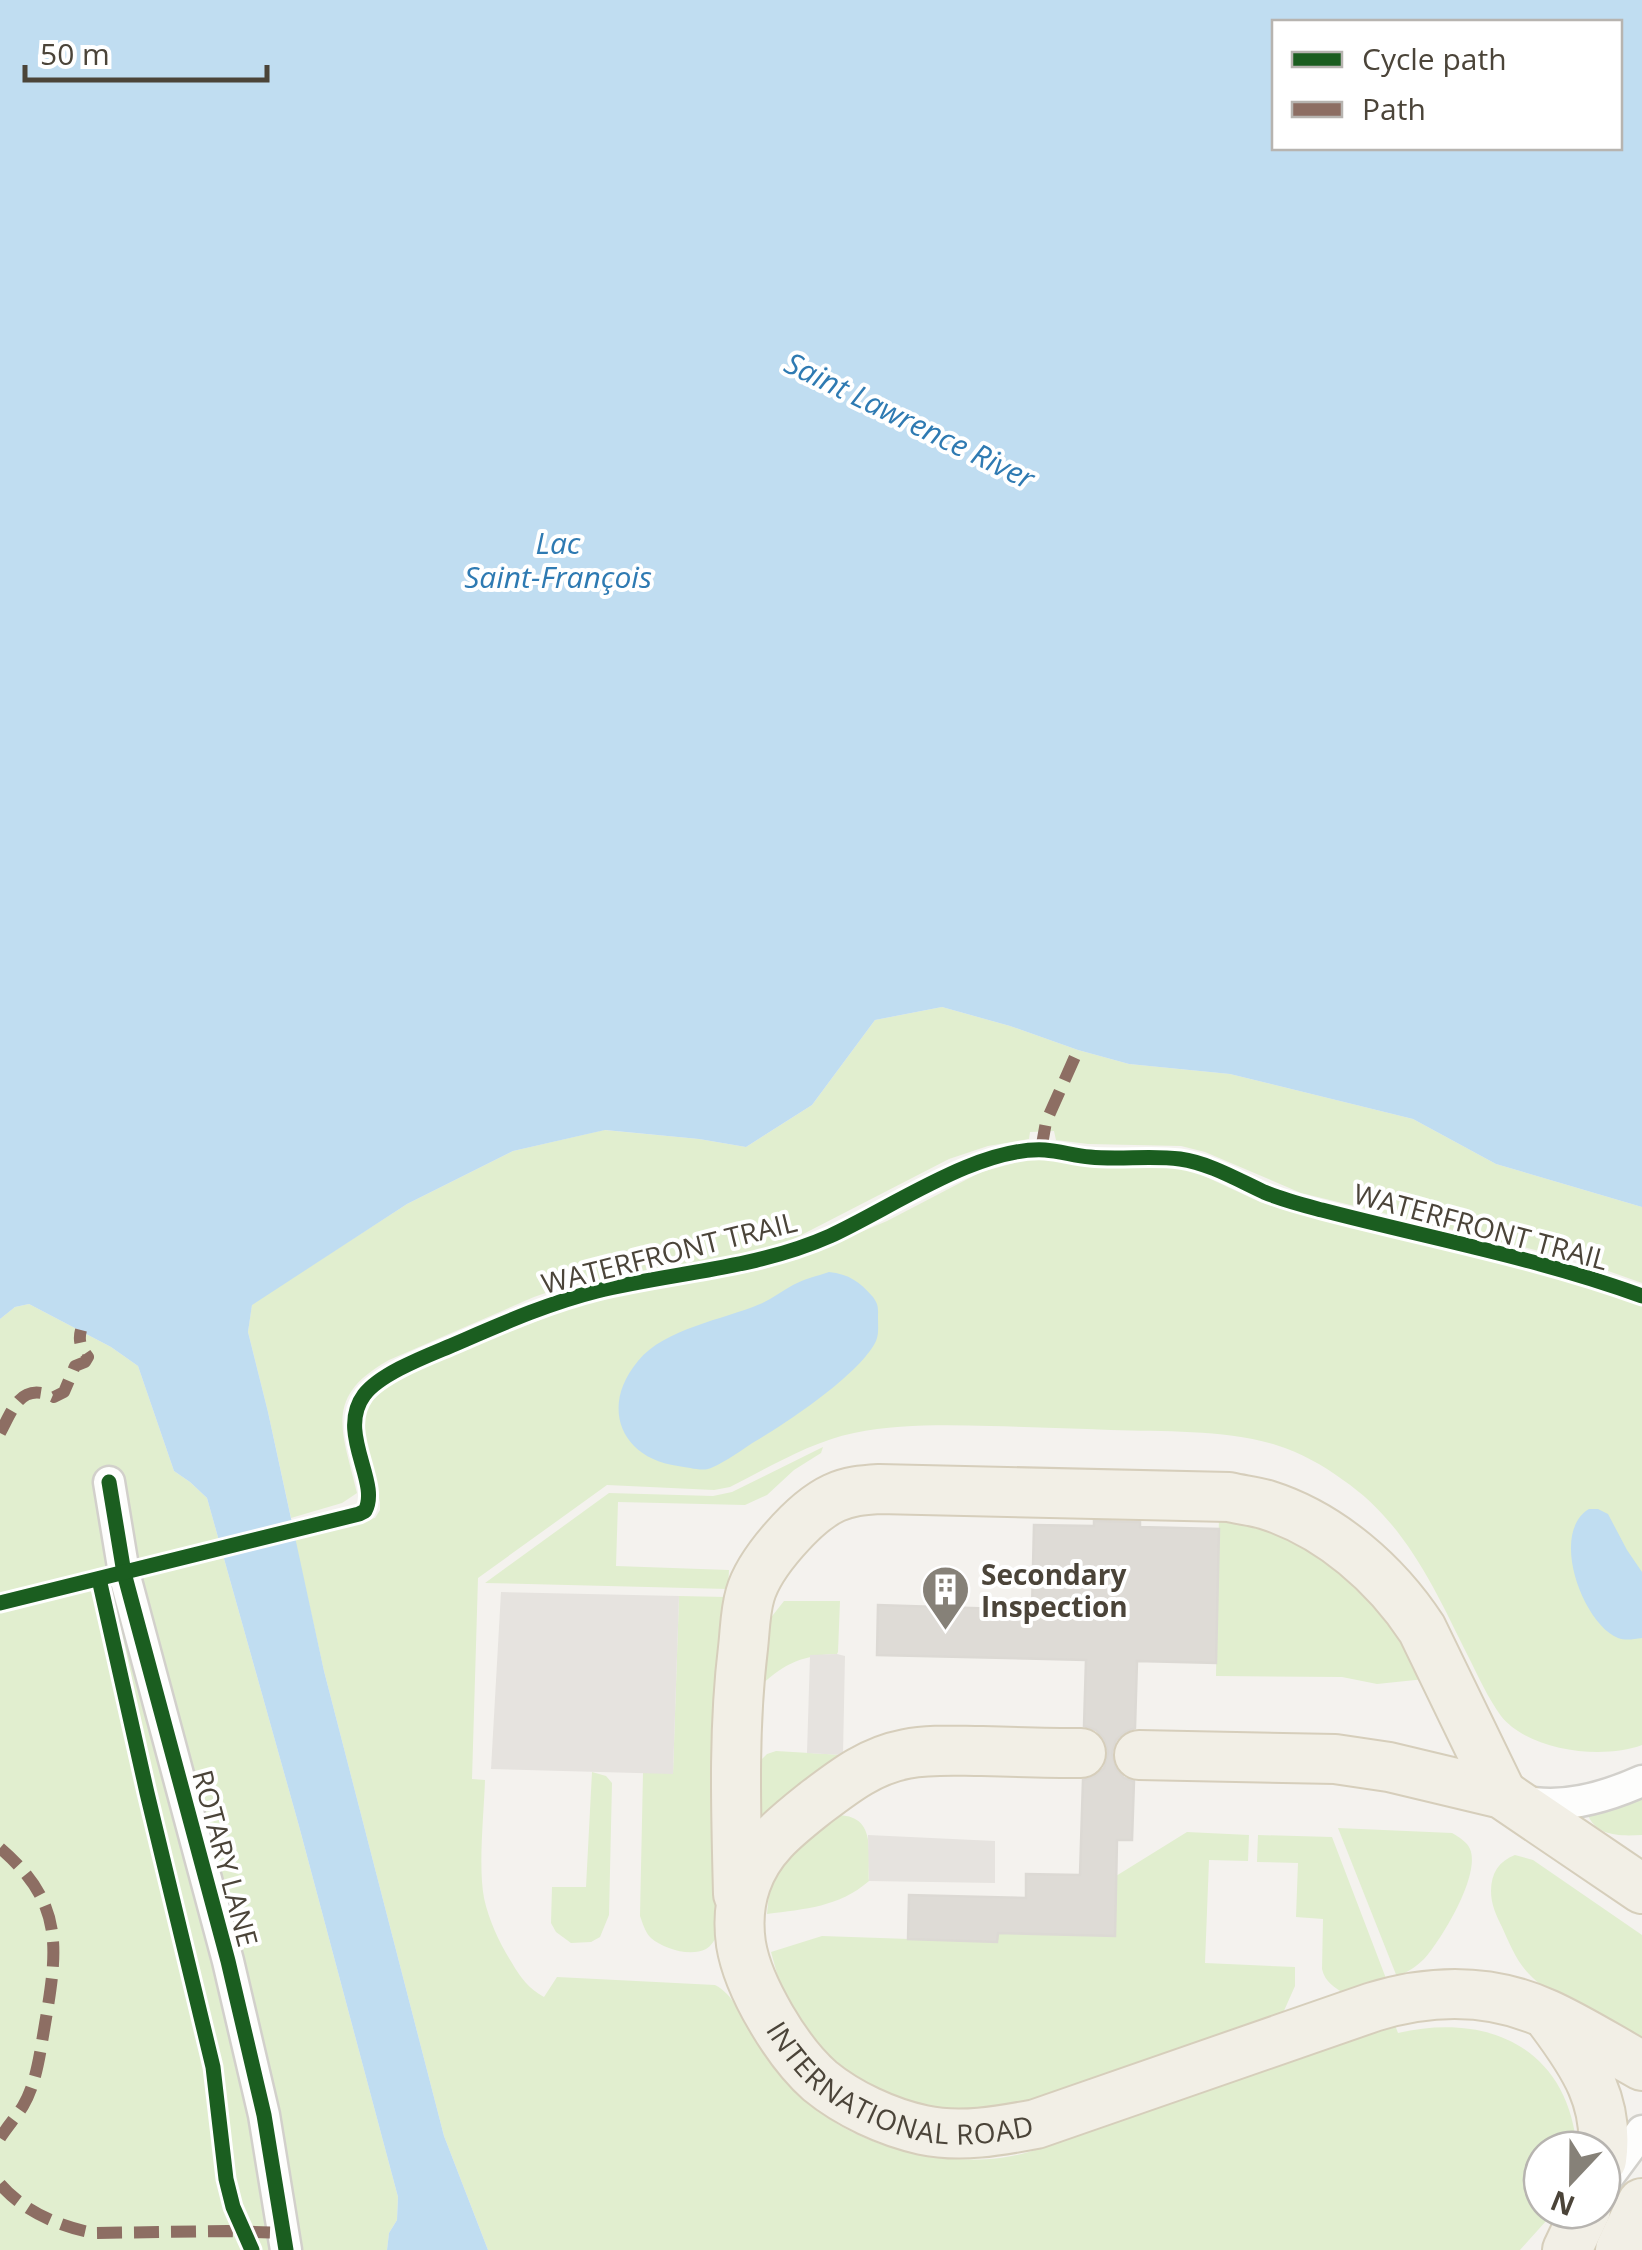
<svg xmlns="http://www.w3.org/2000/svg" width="1642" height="2250" font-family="'Open Sans',sans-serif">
	<rect width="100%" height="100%" fill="#f4f2ee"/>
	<!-- green -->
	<g fill="#e1eecf">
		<path d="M942,1007L1010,1026L1078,1050L1129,1064L1230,1074L1413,1119L1496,1164L1642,1207V1283L1580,1261L1301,1193L1205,1152L1181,1146L1088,1144L1056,1140L1054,1131L1030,1132L1029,1139L988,1146L949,1159L778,1247L563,1287L534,1297L389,1360C323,1397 342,1430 357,1493L342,1503L291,1518L268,1412L248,1332L252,1304L407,1204L513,1151L604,1130L699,1139L746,1147L812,1105L875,1020Z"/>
		<path d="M1036,1157L1089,1164L1187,1168L1260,1202L1355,1227L1537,1269L1610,1291L1642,1304V1745C1602,1760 1529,1751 1501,1716C1488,1698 1478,1676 1468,1656C1435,1590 1406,1523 1343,1480C1324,1466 1300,1452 1276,1445C1224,1429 1165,1432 1111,1430C1071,1428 1030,1427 990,1426C945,1425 899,1424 854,1433C810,1442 770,1467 730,1487L714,1490L607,1485L478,1578L472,1779L485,1780C484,1813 478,1866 484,1898C489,1921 500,1944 512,1963C520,1977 529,1989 544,1997L557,1977L715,1985C735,1995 743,2021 755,2039C777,2072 805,2104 839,2125C885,2152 948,2164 1000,2158C1026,2155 1049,2145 1073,2136C1103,2125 1134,2113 1165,2102C1241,2074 1318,2050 1395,2025L1398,2033C1490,2012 1569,2049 1577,2150H1542V2210H1556L1520,2250H488L444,2136L324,1671L294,1536L375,1518L380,1510V1502L361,1434L360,1416L370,1400L396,1378L463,1349L592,1300L761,1270L804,1256L887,1221L981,1172Z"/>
		<polygon points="29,1304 111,1347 138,1366 174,1471 190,1482 207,1498 299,1826 398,2197 397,2220 389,2233 387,2250 0,2250 0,1319 15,1307"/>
		<polygon points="823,1447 821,1453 794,1470 767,1495 745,1505 618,1502 616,1566 729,1570 728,1589 485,1583 609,1493 713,1496 732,1492"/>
		<polygon points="1219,1515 1267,1523 1369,1586 1425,1679 1377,1684 1342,1677 1216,1676"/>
		<path d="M679,1596L726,1597L717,1936C714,1941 711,1946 706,1949C690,1957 664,1949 651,1938C645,1932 643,1924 640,1916L643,1773H673Z"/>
		<path d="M784,1601H840L838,1652L837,1654C802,1655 783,1664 758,1688L769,1620Z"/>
		<polygon points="776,1751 843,1755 751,1834 755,1766 767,1754"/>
		<polygon points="592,1772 606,1776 612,1783 609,1915 600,1937 591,1942 571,1943 556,1932 551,1923 552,1887 586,1887"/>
		<path d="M1642,1796V1835C1620,1836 1596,1837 1587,1813Z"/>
		<path d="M836,1815C877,1815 868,1851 869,1881C839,1907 805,1909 767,1914L771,1871Z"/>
		<path d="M1338,1828L1452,1833C1459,1837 1467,1842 1470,1849C1481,1875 1441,1940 1424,1959C1416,1967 1407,1972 1397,1977Z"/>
		<polygon points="1187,1832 1249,1835 1248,1861 1209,1860 1205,1963 1295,1967 1295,1986 1283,2013 1034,2101 996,2110 940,2110 914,2105 860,2081 821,2050 791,2007 781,1988 771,1952 822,1936 997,1942 998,1920 1026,1934 1114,1936 1116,1876"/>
		<path d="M1258,1835L1332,1837L1387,1981L1345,1994C1334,1987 1325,1982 1322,1969L1323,1919L1296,1917L1298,1863L1257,1862Z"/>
		<path d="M1515,1855L1533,1860L1642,1935V2043C1611,2025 1552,1999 1529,1974C1517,1962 1509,1943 1502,1927C1496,1915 1491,1904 1491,1891C1491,1873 1499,1861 1515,1855Z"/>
	</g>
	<!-- parking -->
	<g fill="#e6e3df">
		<polygon points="501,1592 679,1596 673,1774 491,1769"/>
		<polygon points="837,1654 845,1656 843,1755 807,1753 810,1655"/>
		<polygon points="868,1835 995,1841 995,1883 869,1881"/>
	</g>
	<!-- water -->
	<g fill="#c0ddf1" fill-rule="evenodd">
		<path d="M0,0H1642V1207L1496,1164L1413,1119L1230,1074L1129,1064L1078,1050L1010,1026L942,1007L875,1020L812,1105L746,1147L699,1139L605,1130L513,1151L407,1204L252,1305L248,1332L268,1412L324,1671L444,2136L488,2250H387L389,2233L397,2220L398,2197L299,1826L207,1498L190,1482L174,1471L138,1366L111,1347L29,1304L15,1307L0,1319ZM1620,22V148H1274V22Z"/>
		<path d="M829,1272C849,1274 860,1282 873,1297C879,1305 878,1309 878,1318C878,1326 879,1334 876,1341C860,1374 787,1423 754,1442C742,1450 721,1465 708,1469C700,1471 687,1467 678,1466C620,1458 600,1406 638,1361C665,1328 723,1320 760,1304C772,1299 782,1291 793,1285C804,1279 817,1276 829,1272Z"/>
		<path d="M1589,1509H1598L1608,1514L1627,1550L1642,1572V1638C1634,1639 1626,1641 1618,1638C1583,1624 1549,1533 1589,1509Z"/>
	</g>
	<!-- building -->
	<polygon fill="#dedbd6" stroke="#dcd9d4" stroke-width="2.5" points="1094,1521 1140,1522 1140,1527 1219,1529 1216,1663 1137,1661 1135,1728 1125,1732 1116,1740 1112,1753 1116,1769 1124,1778 1134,1781 1132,1840 1117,1840 1115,1936 998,1933 997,1942 908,1939 909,1895 1026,1898 1026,1874 1080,1875 1083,1780 1095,1776 1104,1768 1108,1752 1104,1739 1096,1730 1084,1726 1086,1660 877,1655 878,1605 1032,1610 1034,1525 1094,1526"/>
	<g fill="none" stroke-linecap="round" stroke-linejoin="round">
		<defs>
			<g id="street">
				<polyline points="109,1482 124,1573 228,1961 264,2115 286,2250"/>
				<path d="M1519,1800C1560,1811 1604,1798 1642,1781"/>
				<polyline points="1602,2185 1642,2131"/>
			</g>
			<g id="primary">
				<path id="s1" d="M1081,1753C1048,1753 1015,1752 982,1751C957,1751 931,1749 906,1754C869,1761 843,1782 814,1804C785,1827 758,1848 746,1884C739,1904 738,1923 741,1944C748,1987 787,2052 820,2081C848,2104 887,2122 923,2130C960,2138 999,2131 1036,2124L1373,2007C1432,1989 1490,1988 1547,2014C1580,2029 1611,2049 1642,2066"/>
				<polyline points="1139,1755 1335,1759 1389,1767 1502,1794 1642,1889"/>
				<path d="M738,1894C736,1812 733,1730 743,1648C745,1631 745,1612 750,1595C759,1563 804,1512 834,1498C849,1491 863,1490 879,1489L1229,1497C1241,1500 1255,1501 1267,1505C1330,1525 1386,1574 1422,1629L1502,1794"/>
				<path d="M1551,2020C1584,2064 1610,2103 1602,2160"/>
				<polyline points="1567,2250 1586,2210"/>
				<polyline points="1620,2250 1642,2203"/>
			</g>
		</defs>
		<!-- street casing -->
		<use href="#street" stroke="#d2d0cb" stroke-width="35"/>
		<!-- primary casing -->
		<use href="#primary" stroke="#d6cebb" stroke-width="52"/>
		<!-- street -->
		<use href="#street" stroke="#fdfdfc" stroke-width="30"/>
		<!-- primary -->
		<use href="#primary" stroke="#f2efe6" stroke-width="48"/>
		<!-- quiet -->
		<g stroke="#8d6e63" stroke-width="12" stroke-dasharray="25 12" stroke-linecap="butt">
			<polyline points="1041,1150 1046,1122 1078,1050"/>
			<path d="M0,1433C14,1407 21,1382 54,1397L64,1392L75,1366L85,1362L88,1357C81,1348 78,1341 81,1330"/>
			<path d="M0,1848C64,1903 58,1947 45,2024C40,2052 37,2082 23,2106C16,2117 7,2127 0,2138"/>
			<path d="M0,2184C23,2211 60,2227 94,2233L228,2231L285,2233"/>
		</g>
		<defs>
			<g id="cycleway">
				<polyline points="109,1482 124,1573 228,1961 264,2115 286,2250"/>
				<polyline points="99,1579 147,1793 213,2067 226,2179 233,2207 252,2250"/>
				<path d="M0,1603L359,1514L365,1511C381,1482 336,1433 364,1395C380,1374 424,1357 448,1347C497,1326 545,1304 597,1291C675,1272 756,1269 830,1236C891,1208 979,1146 1045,1150C1060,1151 1075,1156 1090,1157C1120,1160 1151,1155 1180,1159C1209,1163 1238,1180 1264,1192C1283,1200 1303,1205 1322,1210C1429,1238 1538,1258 1642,1296"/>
			</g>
		</defs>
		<!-- cycleway casing -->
		<use href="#cycleway" stroke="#fff" stroke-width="21"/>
		<!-- cycleway -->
		<use href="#cycleway" stroke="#1b5e20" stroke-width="15"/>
	</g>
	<!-- icons -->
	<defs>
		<symbol id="building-pin" viewBox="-11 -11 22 30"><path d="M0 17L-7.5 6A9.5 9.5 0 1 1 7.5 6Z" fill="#868178" stroke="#fff"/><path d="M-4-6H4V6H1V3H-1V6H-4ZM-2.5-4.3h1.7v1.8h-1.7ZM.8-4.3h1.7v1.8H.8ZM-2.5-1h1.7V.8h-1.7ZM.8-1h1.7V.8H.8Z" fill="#fff"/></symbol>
	</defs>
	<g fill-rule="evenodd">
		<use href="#building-pin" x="918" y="1562" width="55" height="75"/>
	</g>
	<g text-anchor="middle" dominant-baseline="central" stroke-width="8" stroke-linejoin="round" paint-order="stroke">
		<!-- street labels -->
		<g font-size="28" fill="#4b4439" stroke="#fff">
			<text transform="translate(1481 1226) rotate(15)">WATERFRONT TRAIL</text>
			<text transform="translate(669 1252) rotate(-14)">WATERFRONT TRAIL</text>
			<text transform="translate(226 1858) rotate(75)">ROTARY LANE</text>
			<text stroke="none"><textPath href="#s1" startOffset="685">INTERNATIONAL ROAD</textPath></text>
		</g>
		<!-- poi labels -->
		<g font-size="28" font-weight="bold" fill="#4b4439" stroke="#fff" text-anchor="start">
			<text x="981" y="1574">Secondary<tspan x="981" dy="32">Inspection</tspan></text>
		</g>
		<!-- water labels -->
		<g font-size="30" font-style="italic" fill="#2e7ab2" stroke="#fff">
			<text transform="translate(910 420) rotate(26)">Saint Lawrence River</text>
			<text x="558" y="542">Lac<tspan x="558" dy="34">Saint-François</tspan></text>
		</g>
	</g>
	<!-- legend -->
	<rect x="1272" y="20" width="350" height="130" fill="#ffffff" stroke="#b7b4b0" stroke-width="2.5"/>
	<rect x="1292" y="52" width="50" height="15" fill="#1b5e20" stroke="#b7b4b0" stroke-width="2.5"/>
	<text x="1362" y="70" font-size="30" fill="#4b4439">Cycle path</text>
	<rect x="1292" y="102" width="50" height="15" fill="#8d6e63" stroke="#b7b4b0" stroke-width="2.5"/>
	<text x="1362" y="120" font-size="30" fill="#4b4439">Path</text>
	<!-- north arrow -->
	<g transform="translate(1572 2180) rotate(202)"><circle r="48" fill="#ffffff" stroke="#b7b4b0" stroke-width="2.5"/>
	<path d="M0-8L18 38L0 25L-18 38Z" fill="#868178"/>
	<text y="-15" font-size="28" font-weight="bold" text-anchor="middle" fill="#4b4439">N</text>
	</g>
	<!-- scale -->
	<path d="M25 65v15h242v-15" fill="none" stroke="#4b4439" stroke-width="5"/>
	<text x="40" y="65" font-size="30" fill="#4b4439" stroke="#ffffff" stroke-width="8" paint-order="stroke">50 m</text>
</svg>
